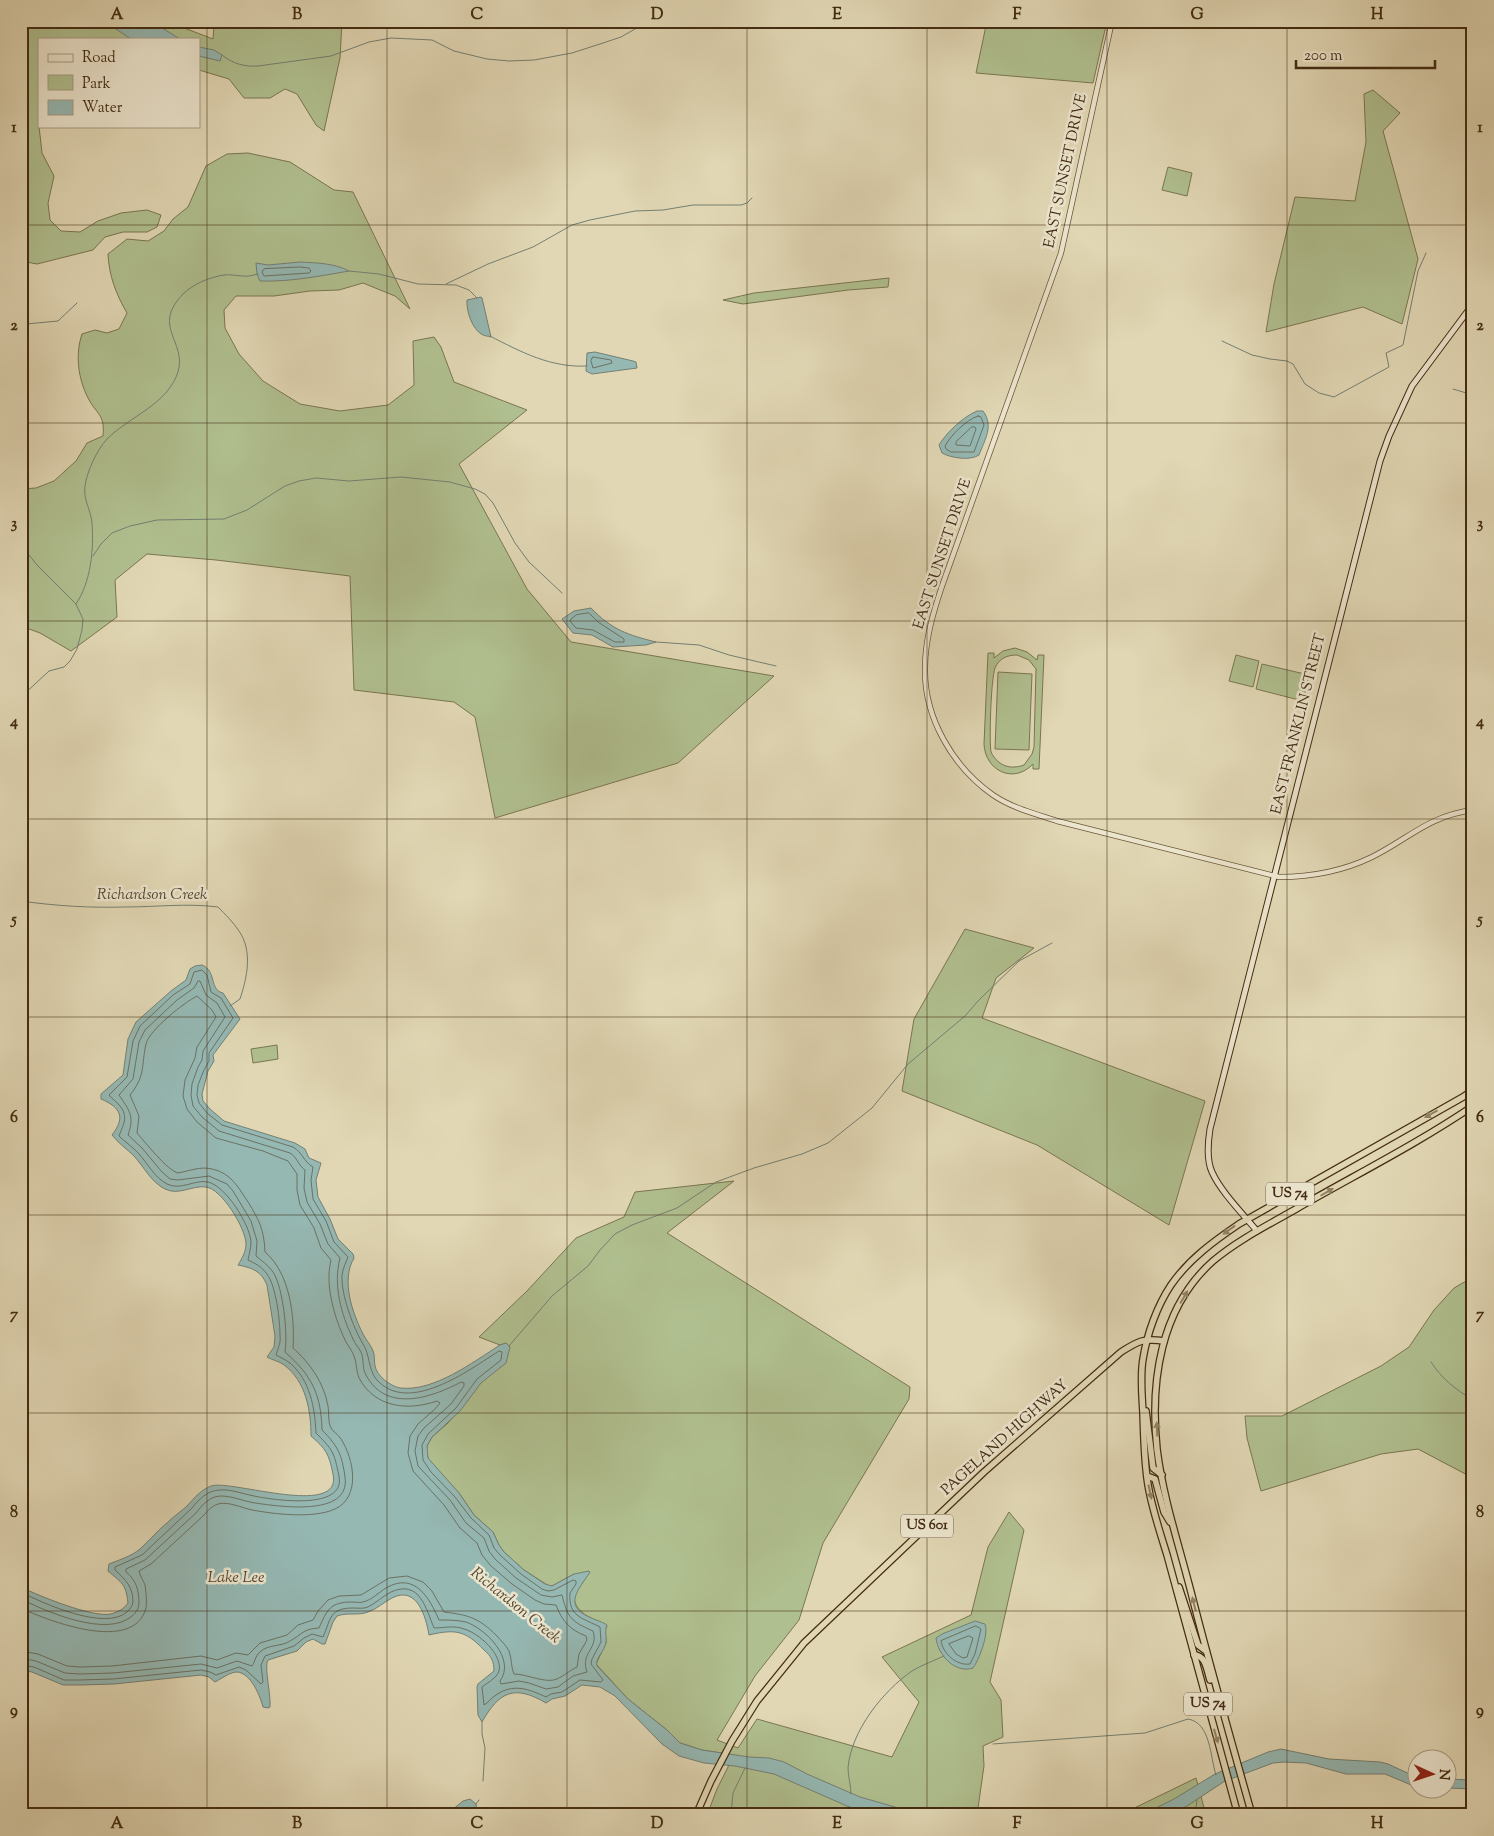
<svg xmlns="http://www.w3.org/2000/svg" width="1494" height="1836" font-family="'Sorts Mill Goudy',serif">
	<rect width="100%" height="100%" fill="#e1d7b4"/>
	<filter id="stains"><feTurbulence type="fractalNoise" baseFrequency=".004" numOctaves="4"/><feColorMatrix values="0 0 0 0 .2 0 0 0 0 .09 0 0 0 0 .02 0 0 0 .5 -.17"/></filter>
	<radialGradient id="worn" r=".72"><stop offset=".6" stop-color="#630" stop-opacity="0"/><stop offset="1" stop-color="#630" stop-opacity=".3"/></radialGradient>
	<!-- green -->
	<g fill="#b0bf8f" stroke="#7a7650" fill-rule="evenodd">
		<polygon points="21,21 166,21 213,39 214,26 212,21 342,21 340,58 324,131 316,125 297,94 285,89 270,98 244,98 229,79 199,70 199,39 39,39 39,126 42,153 54,176 48,203 50,220 61,231 80,232 98,221 121,213 147,210 161,215 157,227 147,232 123,232 105,237 93,250 37,264 21,261"/>
		<polygon points="987,21 1107,21 1093,83 976,73"/>
		<polygon points="1373,90 1400,113 1383,131 1418,259 1402,324 1363,307 1266,332 1274,284 1295,197 1355,201 1366,142 1364,94"/>
		<path d="M248,153L290,162L334,190L353,192L410,309L395,296L363,283L339,290L310,291L274,296H236L224,310L225,328L239,354L263,381L300,404L340,411L388,405L414,385L413,341L434,337L441,347L454,382L527,410L459,464L527,589L571,642L774,676L678,763L495,818L475,717L454,702L354,690L350,576L216,560L147,554L115,580L117,617L71,651L40,633L21,626V489L36,488L54,481L76,461L87,443L103,436C105,414 97,415 88,398C78,378 75,355 82,334L95,330L107,333L119,329L127,313C116,294 109,276 108,254L127,239L148,241L164,231L173,219L188,207L206,166L227,154Z"/>
		<polygon points="1168,167 1192,173 1187,196 1162,190"/>
		<polygon points="889,278 888,287 848,290 743,304 723,300 754,293"/>
		<path d="M1015,648L1027,652L1037,660L1038,655H1044L1039,769H1033V764C1013,785 985,770 984,744L988,653H994V658L1003,651ZM1017,655L1029,660L1036,669L1034,747L1032,754L1024,765C1010,770 998,766 991,752C989,739 991,679 995,668C999,658 1008,655 1017,655Z"/>
		<polygon points="1236,655 1259,661 1253,687 1229,681"/>
		<polygon points="1262,664 1309,675 1303,701 1256,689"/>
		<polygon points="998,672 1032,674 1029,750 995,749"/>
		<polygon points="965,929 1034,948 996,978 982,1018 1205,1101 1169,1225 1037,1145 902,1091 914,1019"/>
		<polygon points="277,1045 278,1059 253,1063 251,1049"/>
		<path d="M734,1181L667,1233L910,1387L909,1399L823,1543L799,1620L755,1676L717,1740L738,1748L757,1719L892,1757L919,1702L882,1657L971,1615L988,1547L1009,1512L1024,1530L990,1682L1001,1700L1003,1737L983,1746L984,1766L977,1815H707L717,1789L734,1755L702,1750L680,1743L667,1730L628,1699L596,1664L606,1643L605,1630L607,1626C592,1618 573,1613 574,1594L583,1582L574,1574L552,1586H549L524,1570L504,1552L499,1545L493,1532L474,1515L459,1493L429,1461L426,1451L427,1446L432,1437L448,1423L510,1347L506,1343L500,1345L479,1337L527,1291L576,1238L624,1217L635,1192Z"/>
		<polygon points="1473,1277 1473,1478 1418,1449 1381,1454 1261,1491 1247,1438 1245,1416 1282,1416 1381,1366 1409,1347 1434,1310 1454,1288"/>
		<polygon points="1196,1778 1206,1815 1120,1815"/>
	</g>
	<!-- water -->
	<g fill="#95b8b3" stroke="#748073">
		<polygon points="114,21 151,21 180,39 131,39 113,27"/>
		<polygon points="199,47 214,50 222,55 220,61 199,56"/>
		<path d="M300,262C317,263 334,263 349,271C320,276 290,282 260,281L257,274L256,263L268,265Z"/>
		<path d="M481,297L482,298L491,337C488,336 485,336 483,335C472,330 466,310 467,300Z"/>
		<polygon points="595,352 633,361 636,362 637,368 592,374 586,371 587,353"/>
		<path d="M977,411H983C994,426 985,439 979,455C970,461 951,458 942,453L939,445C947,432 963,417 977,411Z"/>
		<path d="M591,608C612,630 628,635 656,642L646,645L613,647L592,635L573,633L562,619L574,611Z"/>
		<path d="M202,965C217,971 209,990 223,993L240,1019L213,1055L214,1061L208,1071L202,1094L203,1101L210,1109L224,1121L295,1143L305,1149L309,1158L321,1163L316,1180L318,1197L330,1219L338,1239L353,1254L354,1258C341,1280 352,1312 363,1334C366,1340 371,1345 373,1351C375,1355 374,1361 375,1366C377,1376 390,1386 400,1388C434,1392 473,1362 500,1345L506,1343L510,1347L506,1363L481,1383L460,1411L432,1437L427,1446L428,1458L459,1493L474,1515L493,1532L499,1545L504,1552L524,1570L545,1584L552,1586L574,1574L589,1571L590,1572C580,1588 562,1605 589,1617C595,1620 601,1621 607,1625C604,1632 608,1639 605,1646C602,1654 595,1659 597,1666L628,1699L667,1730L680,1743L702,1750L749,1757L769,1758L784,1762L807,1774L860,1797L923,1815H873L847,1806L774,1774L735,1766L704,1763L679,1756L662,1744L615,1696L600,1687L582,1685L565,1696L552,1699L546,1703C514,1684 499,1692 482,1722L478,1715L477,1687L478,1684L494,1671C494,1661 491,1656 484,1650C465,1630 455,1629 429,1635C426,1617 417,1585 392,1598C384,1602 377,1609 368,1612C358,1616 348,1612 337,1616L333,1622L325,1644H322L313,1639L306,1642L297,1651L268,1660C264,1667 271,1694 270,1707L268,1708L263,1707C260,1696 251,1673 237,1672C230,1672 221,1679 215,1682L209,1677L201,1675L114,1684L80,1685H63L32,1672L21,1670V1587C39,1596 93,1618 111,1614C118,1612 124,1609 128,1603C126,1584 122,1583 108,1571L109,1564C119,1560 132,1556 140,1549C150,1540 158,1530 168,1522C174,1516 182,1511 188,1505C195,1497 201,1490 211,1486C230,1479 343,1519 333,1474C329,1454 326,1449 311,1436C311,1411 306,1381 284,1365C279,1361 272,1360 267,1357L274,1347L275,1336L267,1285C261,1271 253,1268 238,1265C242,1258 246,1252 246,1244C246,1229 222,1189 206,1187C192,1185 179,1196 165,1189C151,1182 144,1167 134,1156C127,1149 118,1143 112,1135C125,1118 122,1108 101,1099V1094L123,1075L128,1039L136,1022L171,991L186,980L190,969L195,966Z"/>
		<path d="M975,1621L985,1624C989,1634 979,1660 973,1668C955,1674 938,1655 936,1638L942,1634Z"/>
		<polygon points="1281,1749 1329,1759 1380,1762 1388,1764 1416,1777 1416,1787 1385,1774 1346,1774 1306,1763 1284,1762 1273,1763 1225,1781 1187,1806 1169,1815 1142,1815 1174,1799 1215,1774 1268,1752"/>
		<polygon points="1446,1779 1473,1780 1473,1789 1447,1788"/>
		<polygon points="470,1799 476,1804 477,1815 446,1815 463,1801"/>
	</g>
	<g fill="none" stroke-linecap="round" stroke-linejoin="round">
		<!-- shore -->
		<g stroke="#6c7262" stroke-width="1">
			<polygon points="300,267 309,268 311,271 309,273 264,276 262,272 264,269"/>
			<polygon points="593,357 611,360 612,363 593,368 591,361"/>
			<path d="M978,416L981,417L984,425L974,452H951L946,449L945,446C951,435 966,420 978,416Z"/>
			<polygon points="972,427 975,427 976,429 970,446 956,445 956,442"/>
			<polygon points="589,613 598,622 624,639 624,642 615,642 593,630 576,628 570,621 571,619 576,615"/>
			<path d="M21,1592C44,1604 105,1631 127,1612C130,1609 132,1607 133,1602C133,1587 126,1580 115,1570V1567L142,1555L192,1508C198,1500 208,1490 220,1490C231,1489 243,1494 254,1496C273,1500 346,1511 339,1476C334,1452 333,1450 316,1433C315,1408 310,1380 290,1363C286,1360 280,1357 276,1355C278,1348 281,1343 280,1336C280,1320 276,1286 267,1274C261,1266 256,1264 248,1260C249,1254 251,1248 251,1242C250,1225 226,1186 208,1182C195,1179 181,1191 167,1184C155,1178 148,1164 139,1154C133,1147 125,1142 119,1136C123,1125 129,1117 120,1106C117,1102 112,1099 109,1095L127,1077L133,1041L140,1026L173,995L190,984L194,972L202,970L207,975L211,992L221,998L233,1018L209,1053V1061L204,1070L198,1085L197,1095L199,1103L207,1113L222,1125L293,1147C303,1153 303,1161 313,1167L311,1180L313,1199L326,1221L334,1242L348,1257C346,1262 343,1268 342,1275C341,1295 353,1327 363,1344C370,1355 368,1368 376,1379C408,1416 469,1370 499,1351L502,1352L501,1360L477,1379L456,1408L428,1434L422,1445L423,1460L431,1472L455,1497L471,1518L489,1535L494,1548L500,1555L521,1574L542,1589L548,1591L554,1590L573,1580L576,1581V1584L570,1593C568,1617 583,1618 600,1627L601,1642L592,1659L591,1664L603,1680L601,1682L580,1680L562,1692L551,1694L546,1697C529,1689 513,1683 496,1695C491,1698 488,1703 484,1705L482,1687C487,1683 497,1678 499,1671C503,1655 479,1633 464,1629C454,1625 444,1628 434,1628C426,1609 420,1579 391,1592C383,1596 376,1603 368,1607C362,1609 359,1608 353,1608C329,1608 331,1619 323,1637L312,1634L304,1638L294,1646L265,1656L261,1665L263,1682L261,1684L246,1670L239,1667L216,1675L210,1672L201,1670L113,1679L80,1680H64L34,1667L21,1665"/>
			<path d="M21,1599C47,1612 107,1638 132,1616C136,1613 139,1608 139,1603C139,1590 136,1580 126,1572V1569L145,1560L196,1513C202,1505 210,1496 221,1496C232,1496 243,1501 255,1503C277,1506 351,1518 345,1477C342,1455 338,1446 322,1430C321,1394 312,1376 285,1352C288,1334 283,1287 273,1272C268,1265 262,1261 256,1256L257,1241L251,1221L233,1191L227,1184L209,1176L178,1180L170,1179L162,1172L142,1148L128,1135C135,1116 129,1110 119,1095L133,1079L139,1042L145,1030L177,1000L194,988L198,981H200L206,995L217,1003L225,1017L203,1051L202,1060L198,1067L192,1084L191,1095L193,1106L202,1117L219,1131L290,1153C297,1157 298,1165 305,1170L304,1188L307,1202L320,1224L328,1244L340,1258C333,1285 341,1314 353,1339C355,1344 359,1348 361,1352C364,1359 362,1368 366,1375C386,1413 431,1398 461,1382L464,1383V1386L451,1404L424,1428L418,1436L415,1451L418,1466L450,1500L466,1523L484,1538L489,1551L495,1559L516,1578L541,1595L552,1597L562,1595C568,1619 571,1621 593,1631C599,1649 580,1652 587,1672L573,1676L558,1687L546,1689L529,1683L519,1681L501,1684L500,1681C516,1659 486,1629 466,1622C457,1620 448,1620 439,1620C430,1599 415,1571 386,1588C379,1592 372,1600 363,1602C359,1603 356,1602 352,1602C330,1602 327,1610 319,1628C302,1629 303,1634 290,1641C281,1647 268,1644 260,1652C255,1656 255,1662 252,1666L237,1661L217,1668L201,1664L113,1673L80,1674L65,1673L36,1661L21,1658"/>
			<path d="M21,1608C48,1621 134,1654 146,1608C147,1602 146,1592 145,1585C143,1580 140,1576 139,1571L151,1564L201,1518C206,1513 211,1506 218,1504C228,1501 242,1508 252,1510C274,1514 313,1519 335,1509C361,1497 354,1459 341,1439C338,1434 333,1432 331,1428C328,1423 329,1411 328,1406C324,1383 310,1363 293,1348C295,1317 290,1273 265,1252C264,1229 259,1220 248,1202C238,1187 231,1173 212,1169C201,1166 189,1171 178,1173C168,1171 145,1142 137,1133L139,1116L130,1095C146,1075 141,1066 146,1044C149,1030 185,1002 197,996L212,1010L216,1017L197,1047L195,1058L185,1080L183,1096L187,1109L197,1122L216,1138L263,1151L288,1161L297,1174V1190L300,1205L314,1228L321,1248L331,1260C330,1265 329,1270 329,1275C328,1296 337,1324 346,1342C349,1347 352,1351 354,1356C357,1363 356,1371 359,1378C375,1408 408,1411 437,1401L440,1403L435,1409L418,1424L410,1436L408,1453L413,1471L444,1505L460,1528L477,1543L482,1555L491,1566L512,1584L535,1600L544,1604L556,1605C562,1621 570,1630 586,1636L587,1640L579,1654L577,1667C570,1670 564,1676 557,1679C546,1684 527,1674 514,1674C511,1668 512,1659 509,1651C506,1645 501,1641 497,1636C479,1618 469,1615 444,1612L432,1591L423,1582L407,1576L389,1578L361,1595L339,1596L328,1600L318,1611L313,1620L298,1625L287,1635L260,1643L248,1655L236,1653L217,1660L201,1656L112,1666L80,1667L67,1666L38,1654L21,1651"/>
			<path d="M976,1626L981,1629L975,1654L970,1664C957,1666 943,1654 941,1641Z"/>
			<polygon points="969,1636 973,1638 967,1657 963,1658 956,1654 949,1644"/>
		</g>
		<!-- stream -->
		<g stroke="#748073" stroke-width="1">
			<path d="M222,55C233,64 245,67 258,66L331,56L369,42L391,38L432,40L454,51L487,59L509,61L534,60L572,53L603,43L621,37L649,21"/>
			<polyline points="349,271 379,274 418,284 456,285 469,290 477,298"/>
			<polyline points="446,284 488,264 533,247 572,225 590,220 635,211 663,210 693,205 741,205 747,203 752,198"/>
			<polyline points="21,323 26,324 58,321 77,303"/>
			<path d="M490,336C521,352 551,368 587,366"/>
			<polyline points="1222,341 1252,355 1270,359 1287,361 1293,364 1305,384 1319,393 1334,397 1389,367 1386,353 1403,345 1418,271 1426,253"/>
			<polyline points="1453,389 1473,395"/>
			<polyline points="21,545 37,565 76,604 83,619 82,630 77,649 70,661 64,667 49,671 21,697"/>
			<polyline points="93,556 101,544 112,533 130,526 157,520 224,519 247,510 285,486 299,481 316,478 349,481 401,477 450,482 475,489 485,494 493,503 515,543 529,562 562,593"/>
			<path d="M76,604C91,582 94,549 92,523C91,510 83,500 85,486C87,471 97,450 107,439C130,416 167,405 178,372C187,341 151,327 183,294C193,284 210,277 224,275C230,274 237,276 243,276C248,277 253,275 258,274"/>
			<polyline points="656,642 699,645 729,655 776,666"/>
			<path d="M21,901C56,906 91,908 125,907C157,907 187,903 218,907C225,914 233,922 239,931C253,951 247,978 240,999L230,1006"/>
			<polyline points="509,1346 552,1296 588,1266 600,1250 615,1234 632,1225 677,1208 716,1182 754,1168 802,1154 828,1143 872,1108 908,1064 965,1016 978,1001 1019,961 1052,943"/>
			<path d="M1431,1362C1442,1379 1455,1389 1473,1400"/>
			<polyline points="482,1722 482,1734 485,1748 483,1781"/>
			<path d="M993,1744L1145,1733L1188,1719C1211,1723 1210,1757 1216,1775"/>
			<path d="M851,1794C851,1785 848,1777 848,1768C851,1731 883,1691 912,1671C922,1665 933,1661 944,1656"/>
			<polyline points="476,1804 479,1800"/>
			<polyline points="731,1815 733,1793 745,1768"/>
			<polyline points="1195,1815 1197,1800"/>
		</g>
		<defs>
			<path id="tertiary" d="M1112,21L1061,253L942,586C933,613 925,640 925,668C924,718 953,767 993,795C1012,808 1036,814 1057,821L1279,877C1311,877 1343,871 1372,857C1410,838 1428,816 1473,810"/>
			<path id="secondary" d="M1257,1231C1243,1214 1221,1192 1212,1172C1206,1159 1208,1142 1210,1129L1380,461L1389,436L1412,386L1473,304"/>
			<g id="trunk">
				<polyline points="1146,1411 1153,1468 1162,1475"/>
				<polyline points="1147,1476 1155,1479 1164,1512 1170,1522"/>
				<polyline points="1179,1587 1198,1645 1206,1651"/>
				<path d="M1194,1655C1206,1655 1207,1671 1210,1680"/>
				<path d="M696,1815L711,1781L732,1741L757,1701L804,1643L984,1472L1121,1352C1138,1341 1144,1338 1164,1341"/>
				<path d="M1238,1815L1167,1555C1160,1532 1152,1509 1148,1485C1144,1461 1144,1437 1143,1413C1142,1395 1140,1376 1143,1359C1147,1334 1157,1306 1171,1285C1189,1259 1214,1241 1239,1224L1463,1097L1473,1090"/>
				<path d="M1252,1815C1231,1740 1210,1667 1191,1592C1179,1545 1163,1498 1157,1449C1150,1382 1160,1308 1213,1261C1238,1240 1268,1225 1296,1209C1355,1175 1417,1144 1473,1106"/>
			</g>
		</defs>
		<!-- tertiary casing -->
		<use href="#tertiary" stroke="#6a573a" stroke-width="6"/>
		<!-- secondary casing -->
		<use href="#secondary" stroke="#432c12" stroke-width="7"/>
		<!-- trunk casing -->
		<use href="#trunk" stroke="#432c12" stroke-width="8"/>
		<!-- tertiary -->
		<use href="#tertiary" stroke="#ece5ce" stroke-width="4.5"/>
		<!-- secondary -->
		<use href="#secondary" stroke="#ece5ce" stroke-width="5"/>
		<!-- trunk -->
		<use href="#trunk" stroke="#e1d7b4" stroke-width="5.5"/>
	</g>
	<!-- one-way arrows -->
	<defs><path id="oneway-solid" d="M-6-.8H1V-3.2L6.5 0L1 3.2V.8H-6Z" transform="scale(1.25)"/></defs>
	<g fill="#928263">
		<use href="#oneway-solid" transform="translate(1431 1114) rotate(151)"/>
		<use href="#oneway-solid" transform="translate(1327 1192) rotate(-30)"/>
		<use href="#oneway-solid" transform="translate(1229 1230) rotate(144)"/>
		<use href="#oneway-solid" transform="translate(1184 1297) rotate(-60)"/>
		<use href="#oneway-solid" transform="translate(1157 1429) rotate(-92)"/>
		<use href="#oneway-solid" transform="translate(1150 1492) rotate(78)"/>
		<use href="#oneway-solid" transform="translate(1194 1604) rotate(-104)"/>
		<use href="#oneway-solid" transform="translate(1216 1736) rotate(74)"/>
	</g>
	<!-- grid -->
	<path fill="none" stroke="#432c12" stroke-width="1" stroke-opacity="0.55" d="M207,21V1815M387,21V1815M567,21V1815M747,21V1815M927,21V1815M1107,21V1815M1287,21V1815M21,225H1473M21,423H1473M21,621H1473M21,819H1473M21,1017H1473M21,1215H1473M21,1413H1473M21,1611H1473"/>
	<g text-anchor="middle" dominant-baseline="central" stroke-width="5" stroke-linejoin="round" paint-order="stroke">
		<!-- shield labels -->
		<g fill="#ece5ce" stroke="#76644a" stroke-width="1">
			<rect x="1266" y="1182.5" width="48" height="23" rx="4"/>
			<rect x="901" y="1514.5" width="52" height="23" rx="4"/>
			<rect x="1184" y="1692.5" width="48" height="23" rx="4"/>
		</g>
		<g font-size="14" font-weight="bold" fill="#432c12">
			<text x="1290" y="1194">US 74</text>
			<text x="927" y="1526">US 601</text>
			<text x="1208" y="1704">US 74</text>
		</g>
		<!-- street labels -->
		<g font-size="15" fill="#432c12" stroke="#ece5ce">
			<text transform="translate(1066 171) rotate(-78)">EAST SUNSET DRIVE</text>
			<text transform="translate(943 554) rotate(-72)">EAST SUNSET DRIVE</text>
			<text transform="translate(1299 724) rotate(-76)">EAST FRANKLIN STREET</text>
			<text transform="translate(1005 1438) rotate(-42)">PAGELAND HIGHWAY</text>
		</g>
		<!-- water labels -->
		<g font-size="16" font-style="italic" fill="#534832" stroke="#ece5ce">
			<text x="152" y="895">Richardson Creek</text>
			<text x="236" y="1578">Lake Lee</text>
			<text transform="translate(515 1606) rotate(39)">Richardson Creek</text>
		</g>
	</g>
	<!-- margin -->
	<rect width="1494" height="1836" fill="none" stroke="#e1d7b4" stroke-width="55"/>
	<!-- legend -->
	<rect x="38" y="38" width="162" height="90" fill="#ece5ce" stroke="#a89b83"/>
	<rect x="48" y="54" width="25" height="8" fill="#ece5ce" stroke="#a89b83"/>
	<text x="82" y="62" font-size="15" fill="#432c12">Road</text>
	<rect x="48" y="75" width="25" height="15" fill="#b0bf8f" stroke="#a89b83"/>
	<text x="82" y="88" font-size="15" fill="#432c12">Park</text>
	<rect x="48" y="100" width="25" height="15" fill="#95b8b3" stroke="#a89b83"/>
	<text x="82" y="112" font-size="15" fill="#432c12">Water</text>
	<!-- north arrow -->
	<g transform="translate(1432 1774) rotate(93)"><circle r="24" fill="#ece5ce" stroke="#a89b83"/>
	<path d="M0-4L9 19L0 12L-9 19Z" fill="#8f2418"/>
	<text y="-8" font-size="14" font-weight="bold" text-anchor="middle" fill="#432c12">N</text>
	</g>
	<!-- scale -->
	<path d="M1296 60v8h139v-8" fill="none" stroke="#432c12" stroke-width="2.5"/>
	<text x="1304" y="60" font-size="15" fill="#432c12" stroke="#ece5ce" stroke-width="4" paint-order="stroke">200 m</text>
	<rect x="28" y="28" width="1438" height="1780" fill="none" stroke="#432c12" stroke-width="2"/>
	<g font-size="16" text-anchor="middle" font-weight="bold" fill="#432c12">
		<text x="117" y="19">A</text>
		<text x="297" y="19">B</text>
		<text x="477" y="19">C</text>
		<text x="657" y="19">D</text>
		<text x="837" y="19">E</text>
		<text x="1017" y="19">F</text>
		<text x="1197" y="19">G</text>
		<text x="1377" y="19">H</text>
		<text x="14" y="132">1</text>
		<text x="1480" y="132">1</text>
		<text x="14" y="330">2</text>
		<text x="1480" y="330">2</text>
		<text x="14" y="528">3</text>
		<text x="1480" y="528">3</text>
		<text x="14" y="726">4</text>
		<text x="1480" y="726">4</text>
		<text x="14" y="924">5</text>
		<text x="1480" y="924">5</text>
		<text x="14" y="1122">6</text>
		<text x="1480" y="1122">6</text>
		<text x="14" y="1319">7</text>
		<text x="1480" y="1319">7</text>
		<text x="14" y="1517">8</text>
		<text x="1480" y="1517">8</text>
		<text x="14" y="1715">9</text>
		<text x="1480" y="1715">9</text>
		<text x="117" y="1828">A</text>
		<text x="297" y="1828">B</text>
		<text x="477" y="1828">C</text>
		<text x="657" y="1828">D</text>
		<text x="837" y="1828">E</text>
		<text x="1017" y="1828">F</text>
		<text x="1197" y="1828">G</text>
		<text x="1377" y="1828">H</text>
	</g>
	<rect width="100%" height="100%" filter="url(#stains)"/>
	<rect width="100%" height="100%" fill="url(#worn)"/>
</svg>
